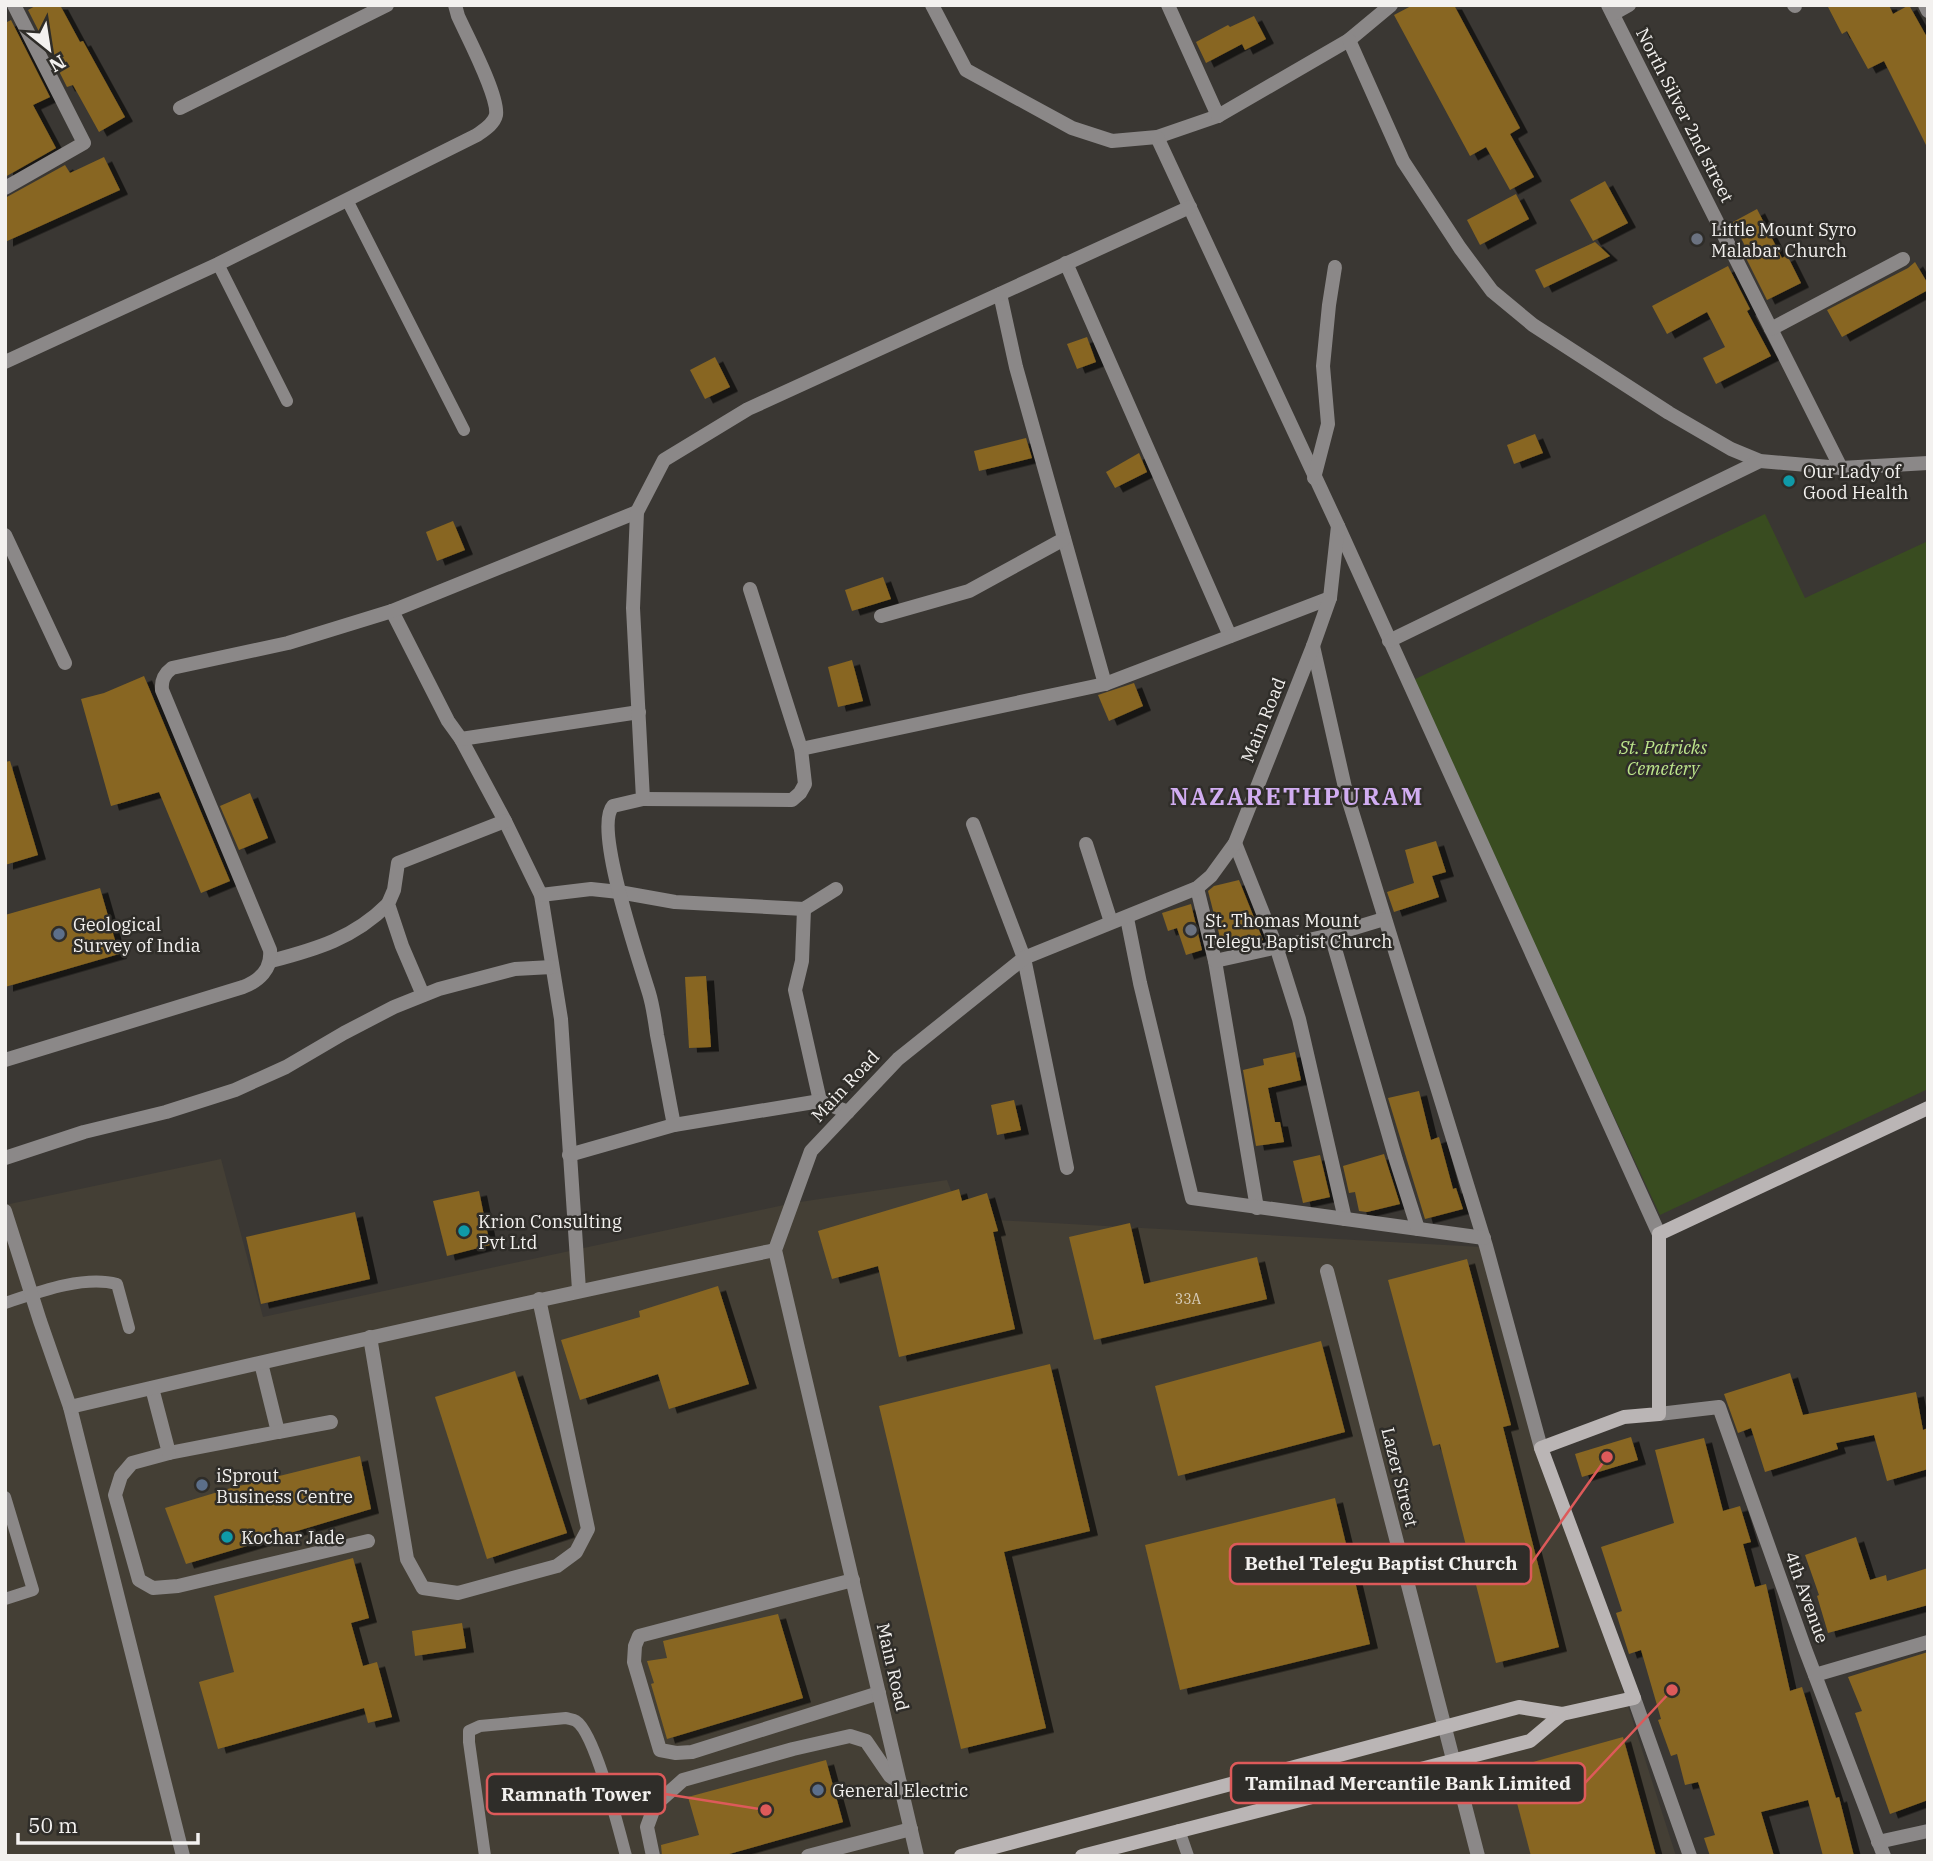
<svg xmlns="http://www.w3.org/2000/svg" width="1933" height="1861" font-family="'IBM Plex Serif',serif">
	<defs>
		<filter id="shadow"><feDropShadow dx="8" dy="4.5" stdDeviation="0" flood-color="#0009"/></filter>
	</defs>
	<rect width="100%" height="100%" fill="#3a3733"/>
	<!-- built -->
	<polygon fill="#443f35" points="221,1159 263,1317 793,1203 947,1180 961,1218 1481,1247 1676,1856 5,1856 5,1205"/>
	<!-- green -->
	<polygon fill="#394c20" points="1765,514 1805,598 1928,541 1928,1089 1660,1215 1411,681"/>
	<!-- building -->
	<g fill="#886621" filter="url(#shadow)">
		<polygon points="37,5 60,5 80,42 83,41 125,117 99,132 73,85 67,87 28,10"/>
		<polygon points="1413,5 1454,5 1520,128 1510,134 1534,177 1510,190 1486,147 1470,156 1394,15"/>
		<polygon points="1827,5 1889,5 1893,14 1909,5 1928,39 1928,149 1884,61 1868,69 1847,31 1842,34"/>
		<polygon points="1254,16 1266,39 1245,50 1242,44 1206,63 1196,42 1228,25 1230,27"/>
		<polygon points="11,20 50,97 33,105 56,148 5,177 5,23"/>
		<polygon points="104,157 120,190 5,242 5,198 65,165 70,173"/>
		<polygon points="1605,181 1628,223 1593,241 1570,200"/>
		<polygon points="1516,194 1529,219 1480,245 1467,220"/>
		<polygon points="1757,209 1782,258 1787,255 1801,283 1767,300 1745,256 1749,254 1733,222"/>
		<polygon points="1595,242 1610,256 1544,288 1535,270"/>
		<polygon points="1915,262 1928,284 1928,290 1842,337 1827,310 1908,268"/>
		<polygon points="1728,266 1750,309 1747,311 1771,356 1716,384 1703,358 1725,347 1707,312 1667,334 1652,306"/>
		<polygon points="1087,337 1096,362 1077,369 1067,344"/>
		<polygon points="715,357 730,387 705,399 690,370"/>
		<polygon points="1535,434 1543,453 1514,464 1507,445"/>
		<polygon points="1026,438 1032,458 979,471 974,451"/>
		<polygon points="1139,453 1147,472 1115,488 1106,472"/>
		<polygon points="453,521 465,550 437,561 426,532"/>
		<polygon points="883,577 891,599 852,611 845,590"/>
		<polygon points="852,660 863,701 838,707 828,667"/>
		<polygon points="144,676 230,881 201,893 159,792 111,806 81,699 104,693"/>
		<polygon points="1134,683 1143,706 1109,721 1098,695"/>
		<polygon points="10,761 38,855 5,865 5,762"/>
		<polygon points="250,793 268,838 239,850 220,806"/>
		<polygon points="1436,841 1446,872 1432,876 1439,897 1394,912 1387,892 1414,883 1405,850"/>
		<polygon points="1239,880 1263,940 1223,949 1208,891 1214,886"/>
		<polygon points="100,888 119,954 5,987 5,915"/>
		<polygon points="1191,904 1202,950 1186,955 1177,928 1168,931 1162,913"/>
		<polygon points="706,976 711,1047 689,1048 685,977"/>
		<polygon points="1295,1052 1301,1080 1268,1088 1275,1122 1280,1122 1284,1142 1256,1146 1243,1070 1264,1065 1263,1059"/>
		<polygon points="1419,1091 1431,1140 1439,1137 1453,1189 1456,1188 1463,1209 1425,1219 1388,1098"/>
		<polygon points="1014,1100 1021,1130 997,1135 991,1105"/>
		<polygon points="1384,1154 1400,1204 1367,1212 1359,1211 1355,1192 1349,1193 1343,1166"/>
		<polygon points="1320,1155 1330,1197 1303,1203 1293,1161"/>
		<polygon points="959,1189 962,1201 987,1193 998,1231 993,1232 1015,1329 899,1357 878,1266 832,1279 818,1231"/>
		<polygon points="479,1191 490,1245 447,1256 433,1201"/>
		<polygon points="355,1212 370,1279 261,1304 246,1237"/>
		<polygon points="1130,1223 1144,1284 1257,1257 1267,1299 1094,1340 1069,1237"/>
		<polygon points="1467,1259 1511,1425 1503,1427 1559,1647 1496,1663 1440,1444 1433,1446 1388,1280"/>
		<polygon points="718,1286 749,1384 669,1409 658,1374 580,1400 561,1340 640,1317 639,1311"/>
		<polygon points="1321,1341 1345,1432 1178,1476 1155,1386"/>
		<polygon points="1050,1364 1090,1531 1004,1552 1046,1728 961,1749 879,1406"/>
		<polygon points="515,1371 567,1533 487,1559 435,1397"/>
		<polygon points="1790,1373 1803,1415 1916,1392 1923,1430 1928,1428 1928,1469 1887,1481 1874,1435 1836,1443 1838,1449 1765,1472 1751,1428 1738,1433 1724,1394"/>
		<polygon points="1631,1437 1638,1460 1582,1477 1575,1454"/>
		<polygon points="1704,1438 1723,1511 1740,1506 1751,1542 1743,1544 1755,1587 1766,1584 1790,1691 1802,1687 1836,1798 1839,1797 1854,1856 1823,1856 1808,1800 1761,1812 1774,1856 1710,1856 1704,1838 1715,1835 1698,1782 1685,1785 1677,1754 1671,1756 1658,1720 1661,1719 1641,1650 1629,1654 1616,1613 1622,1611 1601,1547 1674,1523 1655,1450"/>
		<polygon points="360,1456 371,1509 186,1564 165,1508 231,1488"/>
		<polygon points="1335,1498 1370,1644 1180,1690 1145,1545"/>
		<polygon points="1856,1537 1870,1580 1886,1575 1887,1581 1928,1568 1928,1605 1828,1633 1817,1596 1819,1595 1805,1555"/>
		<polygon points="353,1558 369,1618 351,1623 363,1666 377,1662 392,1717 368,1723 364,1708 218,1749 199,1682 234,1672 214,1596"/>
		<polygon points="778,1614 803,1698 667,1739 651,1684 654,1683 647,1661 667,1658 663,1641"/>
		<polygon points="462,1623 466,1648 415,1656 412,1631"/>
		<polygon points="1928,1652 1928,1800 1890,1814 1855,1713 1862,1711 1848,1677"/>
		<polygon points="1623,1737 1656,1856 1531,1856 1508,1769"/>
		<polygon points="826,1760 843,1822 722,1856 662,1856 661,1845 699,1835 688,1797"/>
	</g>
	<g fill="none" stroke-linecap="round" stroke-linejoin="round">
		<!-- lane -->
		<g stroke="#8b8888" stroke-width="12">
			<polyline points="347,200 464,430"/>
			<polyline points="218,264 287,401"/>
			<path d="M5,1303C38,1292 84,1275 117,1284L129,1328"/>
			<polyline points="5,1497 33,1590 5,1599"/>
			<polyline points="1179,1830 1188,1856"/>
			<path d="M485,1856L469,1742V1731L480,1726L566,1718C569,1719 573,1719 576,1721C595,1733 619,1830 626,1856"/>
		</g>
		<!-- street -->
		<g stroke="#8b8888" stroke-width="14">
			<polyline points="932,5 966,70 1072,128 1112,141 1157,137 1218,116 1349,40 1391,5"/>
			<polyline points="1168,5 1218,116"/>
			<polyline points="1608,5 1841,468"/>
			<polyline points="1794,5 1795,6"/>
			<polyline points="1925,5 1928,11"/>
			<polyline points="1613,14 1629,5"/>
			<polyline points="1349,40 1403,161 1460,248 1492,291 1533,325 1669,413 1731,449 1760,461 1841,468 1928,463"/>
			<polyline points="180,108 387,5"/>
			<polyline points="1157,137 1338,526 1659,1234"/>
			<polyline points="5,188 84,143 14,5"/>
			<polyline points="1066,263 1230,636"/>
			<polyline points="1000,294 1016,367 1105,684"/>
			<polyline points="1771,329 1903,259"/>
			<path d="M5,362L218,264L477,135C484,130 494,124 496,115C499,96 467,36 458,16L455,5"/>
			<polyline points="1314,478 1328,424 1323,366 1329,305 1335,267"/>
			<polyline points="5,535 65,663"/>
			<polyline points="392,611 448,721 461,739 505,821 541,895 561,1019 579,1290"/>
			<polyline points="881,616 969,591 1064,539"/>
			<polyline points="1389,641 1760,461"/>
			<polyline points="1313,646 1346,792 1486,1246 1541,1448"/>
			<polyline points="461,739 639,712"/>
			<polyline points="801,749 1105,684 1330,598"/>
			<polyline points="643,799 792,800 800,793 805,784 801,749 750,589"/>
			<polyline points="973,824 1024,958 1067,1168"/>
			<polyline points="1235,843 1276,946 1299,1019 1345,1219"/>
			<polyline points="1086,844 1111,922"/>
			<polyline points="1197,888 1215,961 1257,1208"/>
			<polyline points="541,895 591,889 619,892 675,902 804,909 836,889"/>
			<polyline points="804,909 802,961 795,990 820,1101"/>
			<polyline points="1127,918 1140,983 1192,1198 1484,1238"/>
			<polyline points="1331,935 1396,1160 1418,1229"/>
			<path d="M271,961C317,949 354,938 388,904"/>
			<polyline points="1215,961 1331,935 1384,919"/>
			<polyline points="423,995 402,946 388,904 394,890 398,863 505,821"/>
			<path d="M5,1060L243,987C259,981 272,969 270,950L162,690C161,680 164,674 172,668L288,643L392,611L637,512"/>
			<path d="M674,1125C668,1095 663,1065 657,1035C655,1021 653,1006 649,993C640,963 593,827 613,806L643,799L633,608L637,512L664,460L748,409L1190,207"/>
			<polyline points="569,1155 674,1125 820,1101 848,1112"/>
			<polyline points="5,1158 84,1132 166,1112 235,1090 286,1067 344,1033 394,1007 439,989 515,969 552,967"/>
			<polyline points="5,1211 40,1321 70,1407 183,1856"/>
			<polyline points="1327,1271 1478,1856"/>
			<polyline points="370,1337 407,1559 423,1588 458,1593 557,1566 576,1552 588,1529 539,1299"/>
			<polyline points="261,1363 278,1432 169,1453 132,1463 121,1476 115,1495 139,1580 153,1588 178,1586 368,1541"/>
			<polyline points="152,1388 169,1453"/>
			<path d="M70,1407C304,1352 539,1299 775,1250"/>
			<polyline points="1659,1414 1719,1407 1805,1649 1884,1856"/>
			<polyline points="278,1432 331,1422"/>
			<polyline points="853,1580 639,1636 635,1646 634,1662 660,1750 676,1753 692,1752 879,1693"/>
			<polyline points="1815,1675 1928,1642"/>
			<polyline points="1634,1698 1690,1856"/>
			<polyline points="1878,1842 1928,1831"/>
			<polyline points="653,1856 647,1827 655,1805 683,1780 793,1749 850,1736 866,1741 890,1776 900,1783"/>
			<polyline points="808,1856 911,1829"/>
			<polyline points="917,1856 775,1250 811,1151 898,1059 1024,958 1197,888 1211,876 1235,843 1313,646 1330,598 1338,526"/>
		</g>
		<!-- secondary -->
		<g stroke="#bab5b5" stroke-width="14">
			<polyline points="961,1856 1519,1707 1562,1714 1634,1698 1541,1448 1624,1417 1659,1414 1659,1234 1928,1108"/>
			<polyline points="1082,1856 1530,1741 1562,1714"/>
		</g>
	</g>
	<!-- markers -->
	<g fill="#6b7280" stroke="#2f2d29" stroke-width="2.5">
		<circle cx="1697" cy="239" r="7"/>
		<circle cx="1191" cy="930" r="7"/>
	</g>
	<g fill="#0f9aa8" stroke="#2f2d29" stroke-width="2.5">
		<circle cx="1789" cy="481" r="7"/>
		<circle cx="464" cy="1231" r="7"/>
		<circle cx="227" cy="1537" r="7"/>
	</g>
	<g fill="#5c6f8a" stroke="#2f2d29" stroke-width="2.5">
		<circle cx="59" cy="934" r="7"/>
		<circle cx="202" cy="1485" r="7"/>
		<circle cx="818" cy="1790" r="7"/>
	</g>
	<g text-anchor="middle" dominant-baseline="central" stroke-width="5" stroke-linejoin="round" paint-order="stroke">
		<!-- number labels -->
		<g font-size="14" fill="#d8cebc">
			<text x="1188" y="1299">33A</text>
		</g>
		<!-- street labels -->
		<g font-size="18" fill="#f3f1ef" stroke="#2f2d29">
			<text transform="translate(1685 115) rotate(63)">North Silver 2nd street</text>
			<text transform="translate(1263 720) rotate(-68)">Main Road</text>
			<text transform="translate(845 1086) rotate(-47)">Main Road</text>
			<text transform="translate(1400 1477) rotate(76)">Lazer Street</text>
			<text transform="translate(1807 1597) rotate(70)">4th Avenue</text>
			<text transform="translate(893 1667) rotate(77)">Main Road</text>
		</g>
		<!-- poi labels -->
		<g font-size="18" fill="#f3f1ef" stroke="#2f2d29" text-anchor="start">
			<text x="1711" y="229">Little Mount Syro<tspan x="1711" dy="21">Malabar Church</tspan></text>
			<text x="1803" y="471">Our Lady of<tspan x="1803" dy="21">Good Health</tspan></text>
			<text x="1205" y="920">St. Thomas Mount<tspan x="1205" dy="21">Telegu Baptist Church</tspan></text>
			<text x="73" y="924">Geological<tspan x="73" dy="21">Survey of India</tspan></text>
			<text x="478" y="1221">Krion Consulting<tspan x="478" dy="21">Pvt Ltd</tspan></text>
			<text x="216" y="1475">iSprout<tspan x="216" dy="21">Business Centre</tspan></text>
			<text x="241" y="1537">Kochar Jade</text>
			<text x="832" y="1790">General Electric</text>
		</g>
		<!-- park labels -->
		<g font-size="18" font-style="italic" fill="#bde68c" stroke="#2f2d29">
			<text x="1663" y="747">St. Patricks<tspan x="1663" dy="21">Cemetery</tspan></text>
		</g>
		<!-- district labels -->
		<g font-size="24" font-weight="bold" letter-spacing="2" fill="#d1adf1" stroke="#2f2d29">
			<text x="1297" y="796">NAZARETHPURAM</text>
		</g>
	</g>
	<!-- callouts -->
	<path fill="none" stroke="#dd5a5a" stroke-width="2.5" d="M1607 1457L1531 1564M1672 1690L1585 1783M766 1810L665 1794"/>
	<g fill="#dd5a5a" stroke="#2f2d29" stroke-width="2.5">
		<circle cx="1607" cy="1457" r="7"/>
		<circle cx="1672" cy="1690" r="7"/>
		<circle cx="766" cy="1810" r="7"/>
	</g>
	<g fill="#2f2d29" stroke="#dd5a5a" stroke-width="2.5">
		<rect x="1230" y="1544" width="301" height="40" rx="7"/>
		<rect x="1231" y="1763" width="354" height="40" rx="7"/>
		<rect x="487" y="1774" width="178" height="40" rx="7"/>
	</g>
	<g font-size="19" text-anchor="middle" font-weight="bold" fill="#f3f1ef">
		<text x="1381" y="1570">Bethel Telegu Baptist Church</text>
		<text x="1408" y="1790">Tamilnad Mercantile Bank Limited</text>
		<text x="576" y="1801">Ramnath Tower</text>
	</g>
	<!-- border -->
	<rect width="1933" height="1861" fill="none" stroke="#f3f1ef" stroke-width="14"/>
	<!-- north arrow -->
	<g transform="translate(49 49) rotate(150)" stroke="#2f2d29" stroke-width="5" paint-order="stroke">
	<path d="M0-5L12 26L0 18L-12 26Z" fill="#f3f1ef"/>
	<text y="-10" font-size="19" font-weight="bold" text-anchor="middle" fill="#f3f1ef">N</text>
	</g>
	<!-- scale -->
	<path d="M18 1833v10h180v-10" fill="none" stroke="#f3f1ef" stroke-width="3.5"/>
	<text x="28" y="1833" font-size="21" fill="#f3f1ef" stroke="#2f2d29" stroke-width="5" paint-order="stroke">50 m</text>
</svg>
